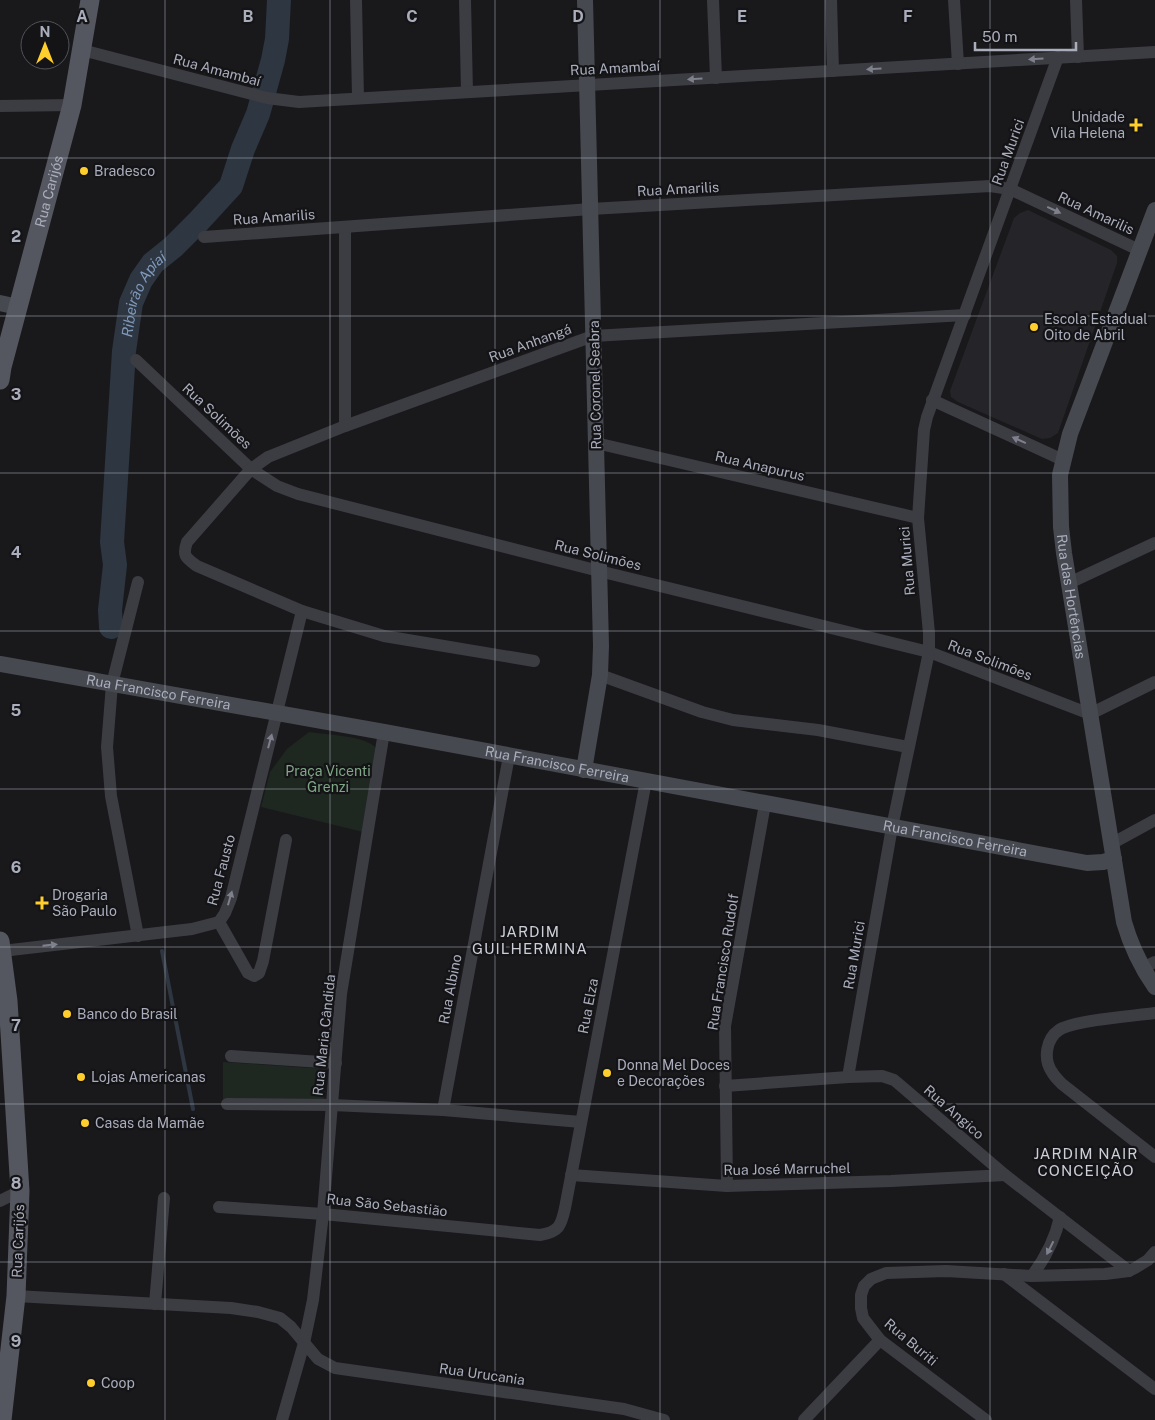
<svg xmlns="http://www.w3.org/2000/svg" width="1155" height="1420" font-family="'Public Sans',sans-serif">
	<rect width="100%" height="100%" fill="#19191c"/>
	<!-- built -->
	<polygon fill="#252529" points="1028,210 1111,250 1117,256 1117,263 1058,433 1050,438 1042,439 958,402 951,397 950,391 1014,218 1020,213"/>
	<!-- green -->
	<g fill="#1e2720">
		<path d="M309,732C327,735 366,735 377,749L363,832L261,807L270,772L287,749Z"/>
		<polygon points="223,1062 326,1069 324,1101 223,1099"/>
	</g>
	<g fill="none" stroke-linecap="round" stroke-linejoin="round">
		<!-- stream -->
		<polyline stroke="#2d3641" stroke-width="4" points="162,951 193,1109"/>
		<!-- river -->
		<path stroke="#2d3641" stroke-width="24" id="s1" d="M111,627L110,610L115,565L112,542L124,351L131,303L141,280L153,263L173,247L198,222L231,186L243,149L258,114L273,60L277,39L279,0"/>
		<!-- street -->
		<g stroke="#3c3c43" stroke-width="12">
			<polyline points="356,0 358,98"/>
			<polyline points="465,0 467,92"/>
			<polyline points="713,0 716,78"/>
			<polyline points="831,0 833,71"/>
			<polyline points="954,0 958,64"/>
			<polyline points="1076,0 1078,57"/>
			<polyline points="82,50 267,98 299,102 1155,52"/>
			<polyline points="0,106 72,105"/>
			<polyline points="345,227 345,426"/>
			<polyline points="204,237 591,209 990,186 1010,189 1139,250"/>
			<polyline points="136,360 251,469 277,486 298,494 599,571 929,652 1090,714 1155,682"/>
			<polyline points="932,400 1063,460"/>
			<polyline points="596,443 918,518"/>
			<polyline points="138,582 112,684 107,747 111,796 138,936"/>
			<polyline points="1069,583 1155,543"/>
			<path d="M534,661L384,636L302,611L197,566C186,558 182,556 187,542L251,469L268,457L345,426L593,336L965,315"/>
			<polyline points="600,675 702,712 733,720 818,730 908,747"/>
			<polyline points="1111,844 1155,820"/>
			<polyline points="219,922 248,973 254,976 259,973 263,961 286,840"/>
			<polyline points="2,951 192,929 219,922 225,913 231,898 302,611"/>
			<polyline points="1142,968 1155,962"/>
			<path d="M1155,1013C1135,1016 1074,1020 1059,1030C1046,1039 1043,1059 1052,1072C1054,1076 1058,1080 1062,1084L1155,1157"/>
			<polyline points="231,1056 336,1063"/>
			<polyline points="848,1077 892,827 929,652 929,633 918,518 924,430 927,417 1058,57"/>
			<polyline points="725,1086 848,1077 882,1076 894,1080 900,1085 1005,1175 1129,1271"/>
			<polyline points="227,1104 332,1105 443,1110 581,1122"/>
			<polyline points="443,1110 509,756"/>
			<polyline points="571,1175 727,1186 891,1181 1005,1175"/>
			<polyline points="727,1186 725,1026 765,804"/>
			<polyline points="0,1201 20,1191"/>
			<path d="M219,1207L323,1214L540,1235C559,1232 561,1226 565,1208L646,781"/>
			<polyline points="1004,1274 1155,1389"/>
			<path d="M1032,1276C1046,1257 1055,1240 1060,1217"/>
			<polyline points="16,1296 231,1308 258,1312 280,1318 291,1327 318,1359 335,1368 624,1409 664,1420"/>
			<polyline points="155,1304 164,1198"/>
			<polyline points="282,1420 304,1343 313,1300 323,1214 341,994 384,732"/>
			<polyline points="804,1420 880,1340"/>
			<polyline points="986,1420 880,1340 863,1318 861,1308 861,1295 864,1286 871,1279 886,1273 946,1271 1032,1276 1105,1274 1129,1271 1135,1268 1148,1260 1155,1252"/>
		</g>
		<!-- secondary -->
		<g stroke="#474951" stroke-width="16">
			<path id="s2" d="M1155,210L1070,434L1060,475L1061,527L1064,553L1124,922C1131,946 1141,967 1155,987"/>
			<polyline points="0,303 18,307"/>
			<path id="s3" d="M0,664L384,732L1087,863L1103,862L1114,859"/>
			<polyline points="584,770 600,675 601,646 585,0"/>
		</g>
		<!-- primary -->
		<g stroke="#555760" stroke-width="19">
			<path id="s4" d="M0,380L2,367L72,105L90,0"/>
			<polyline points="0,941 8,1001 20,1191 16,1296 2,1420"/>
		</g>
	</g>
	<!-- one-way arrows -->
	<defs><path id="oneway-solid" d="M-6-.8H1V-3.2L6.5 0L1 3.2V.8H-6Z" transform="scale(1.25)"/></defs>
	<g fill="#7e808c">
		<use href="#oneway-solid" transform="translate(1036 59) rotate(176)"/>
		<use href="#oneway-solid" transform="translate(874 69) rotate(177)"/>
		<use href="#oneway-solid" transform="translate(695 79) rotate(177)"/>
		<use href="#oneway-solid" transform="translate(1054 210) rotate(25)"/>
		<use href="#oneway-solid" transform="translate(1019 440) rotate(-156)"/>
		<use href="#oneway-solid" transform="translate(270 741) rotate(-75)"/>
		<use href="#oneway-solid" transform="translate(230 898) rotate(-74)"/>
		<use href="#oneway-solid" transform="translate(50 945) rotate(-6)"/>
		<use href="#oneway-solid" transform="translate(1050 1248) rotate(117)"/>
	</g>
	<!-- grid -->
	<path fill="none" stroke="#aaaebc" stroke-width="1" stroke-opacity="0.55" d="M165,0V1420M330,0V1420M495,0V1420M660,0V1420M825,0V1420M990,0V1420M0,158H1155M0,316H1155M0,473H1155M0,631H1155M0,789H1155M0,947H1155M0,1104H1155M0,1262H1155"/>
	<!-- markers -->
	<g fill="#ffce2d" stroke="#141417" stroke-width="2">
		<path d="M1133.5 117.5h5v5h5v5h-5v5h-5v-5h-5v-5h5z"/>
		<circle cx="84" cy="171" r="5"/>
		<circle cx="1034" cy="327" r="5"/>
		<path d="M39.5 895.5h5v5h5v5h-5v5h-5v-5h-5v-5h5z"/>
		<circle cx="67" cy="1014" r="5"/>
		<circle cx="607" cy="1073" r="5"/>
		<circle cx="81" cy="1077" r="5"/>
		<circle cx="85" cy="1123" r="5"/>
		<circle cx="91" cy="1383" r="5"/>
	</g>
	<g text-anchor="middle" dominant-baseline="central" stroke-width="4.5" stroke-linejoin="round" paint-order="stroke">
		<!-- street labels -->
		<g font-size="14" fill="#aaaebc" stroke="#141417">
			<text transform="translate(615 68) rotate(-3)">Rua Amambaí</text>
			<text transform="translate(217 70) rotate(15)">Rua Amambaí</text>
			<text transform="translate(1008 152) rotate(-70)">Rua Murici</text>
			<text transform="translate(678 189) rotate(-3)">Rua Amarilis</text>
			<text stroke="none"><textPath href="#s4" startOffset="195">Rua Carijós</textPath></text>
			<text transform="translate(1096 213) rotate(25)">Rua Amarilis</text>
			<text transform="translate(274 217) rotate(-4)">Rua Amarilis</text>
			<text transform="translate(530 343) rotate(-20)">Rua Anhangá</text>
			<text transform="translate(595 385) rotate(-91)">Rua Coronel Seabra</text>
			<text transform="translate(217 416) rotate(43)">Rua Solimões</text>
			<text transform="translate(760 466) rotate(13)">Rua Anapurus</text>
			<text transform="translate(598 555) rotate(14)">Rua Solimões</text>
			<text transform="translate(907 561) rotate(-95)">Rua Murici</text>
			<text stroke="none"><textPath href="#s2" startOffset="404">Rua das Hortências</textPath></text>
			<text transform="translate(990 660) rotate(21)">Rua Solimões</text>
			<text stroke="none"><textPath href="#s3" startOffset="161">Rua Francisco Ferreira</textPath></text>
			<text stroke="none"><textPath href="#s3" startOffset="566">Rua Francisco Ferreira</textPath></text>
			<text stroke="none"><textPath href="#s3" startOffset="971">Rua Francisco Ferreira</textPath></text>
			<text transform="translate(221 870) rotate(-75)">Rua Fausto</text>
			<text transform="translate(854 955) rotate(-80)">Rua Murici</text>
			<text transform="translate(723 962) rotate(-81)">Rua Francisco Rudolf</text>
			<text transform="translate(450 989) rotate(-79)">Rua Albino</text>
			<text transform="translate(588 1006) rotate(-79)">Rua Elza</text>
			<text transform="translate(324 1035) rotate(-84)">Rua Maria Cândida</text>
			<text transform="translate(954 1112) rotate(41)">Rua Angico</text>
			<text transform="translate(787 1169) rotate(-1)">Rua José Marruchel</text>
			<text transform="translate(387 1205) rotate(6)">Rua São Sebastião</text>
			<text transform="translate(18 1241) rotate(-88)">Rua Carijós</text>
			<text transform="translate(911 1342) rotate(40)">Rua Buriti</text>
			<text transform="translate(482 1374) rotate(8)">Rua Urucania</text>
		</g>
		<!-- poi labels -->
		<g font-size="14" fill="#aaaebc" stroke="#141417" text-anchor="start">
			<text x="1125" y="117" text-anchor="end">Unidade<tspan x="1125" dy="16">Vila Helena</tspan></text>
			<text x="94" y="171">Bradesco</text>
			<text x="1044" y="319">Escola Estadual<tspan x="1044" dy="16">Oito de Abril</tspan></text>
			<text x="52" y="895">Drogaria<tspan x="52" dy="16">São Paulo</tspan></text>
			<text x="77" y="1014">Banco do Brasil</text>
			<text x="617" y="1065">Donna Mel Doces<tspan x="617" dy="16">e Decorações</tspan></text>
			<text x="91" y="1077">Lojas Americanas</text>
			<text x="95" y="1123">Casas da Mamãe</text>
			<text x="101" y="1383">Coop</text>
		</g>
		<!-- park labels -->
		<g font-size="14" fill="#80a887" stroke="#141417">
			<text x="328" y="771">Praça Vicenti<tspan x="328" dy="16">Grenzi</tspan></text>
		</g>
		<!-- water labels -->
		<g font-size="15" font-style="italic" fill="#7f98b9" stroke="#141417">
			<text stroke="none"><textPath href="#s1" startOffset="338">Ribeirão Apiaí</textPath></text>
		</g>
		<!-- neighbourhood labels -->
		<g font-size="15" letter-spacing="1" fill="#ccced8" stroke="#141417">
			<text x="530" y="931">JARDIM<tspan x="530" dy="17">GUILHERMINA</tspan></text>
			<text x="1086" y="1153">JARDIM NAIR<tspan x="1086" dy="17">CONCEIÇÃO</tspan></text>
		</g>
	</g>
	<g font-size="16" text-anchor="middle" font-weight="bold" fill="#aaaebc" stroke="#141417" stroke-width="4.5" stroke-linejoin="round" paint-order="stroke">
		<text x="82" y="22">A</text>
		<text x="248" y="22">B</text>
		<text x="412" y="22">C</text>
		<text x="578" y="22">D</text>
		<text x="742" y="22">E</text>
		<text x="908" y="22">F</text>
		<text x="16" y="242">2</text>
		<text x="16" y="400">3</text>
		<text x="16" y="558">4</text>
		<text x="16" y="716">5</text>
		<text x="16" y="873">6</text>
		<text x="16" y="1031">7</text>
		<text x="16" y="1189">8</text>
		<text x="16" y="1347">9</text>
	</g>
	<!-- north arrow -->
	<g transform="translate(45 45)"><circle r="24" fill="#141417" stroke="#505259"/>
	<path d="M0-4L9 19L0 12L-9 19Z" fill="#ffce2d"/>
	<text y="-8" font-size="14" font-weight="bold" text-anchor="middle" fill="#aaaebc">N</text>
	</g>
	<!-- scale -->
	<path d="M975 42v8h101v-8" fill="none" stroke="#aaaebc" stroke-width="2.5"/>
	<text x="982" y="42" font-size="15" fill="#aaaebc" stroke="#141417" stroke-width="4" paint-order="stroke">50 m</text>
</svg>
